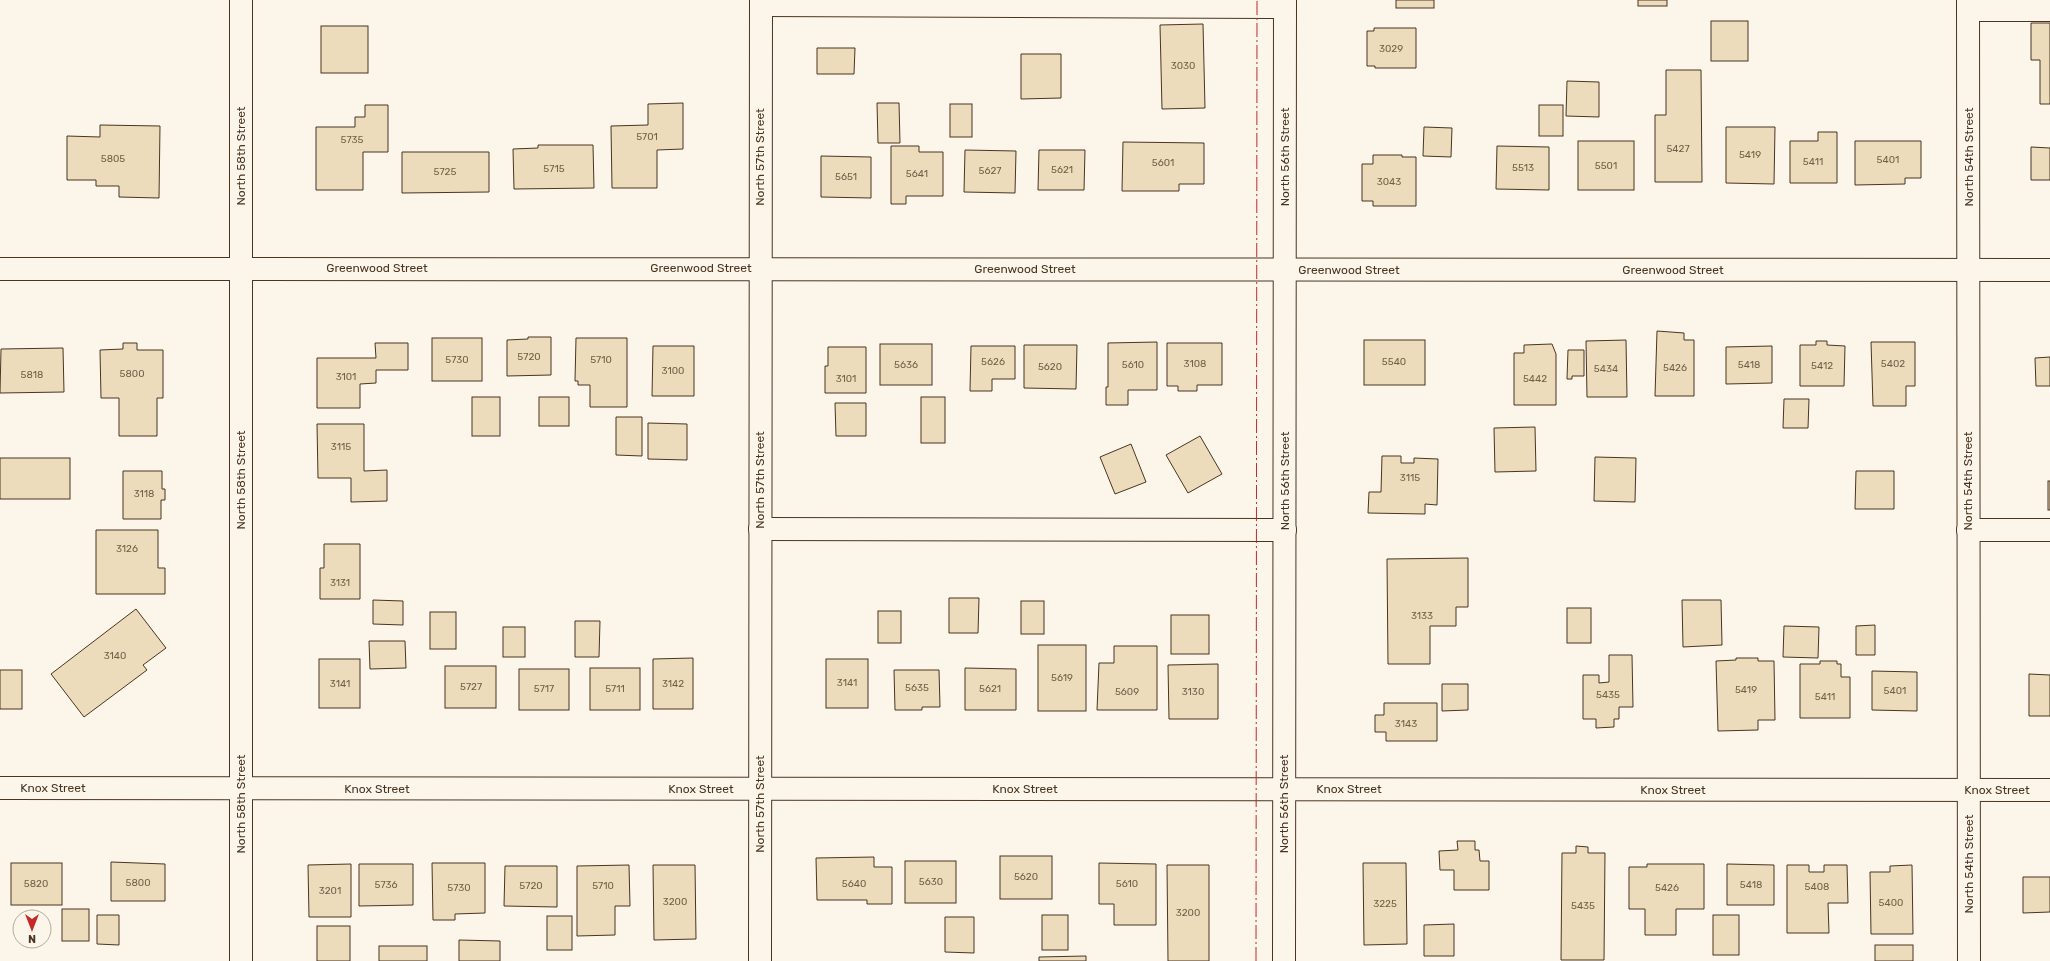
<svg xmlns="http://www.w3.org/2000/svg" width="2050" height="961" font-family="Rubik,sans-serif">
	<rect width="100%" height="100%" fill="#fbf6e9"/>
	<!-- building -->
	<g fill="#ecdcbc" stroke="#4a3520">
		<rect x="1396" y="0" width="38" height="8"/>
		<rect x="1638" y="0" width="29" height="6"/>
		<rect x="1711" y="21" width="37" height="40"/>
		<polygon points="2031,23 2050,23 2050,104 2040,104 2040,60 2031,60"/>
		<polygon points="1203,24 1205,108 1162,109 1160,25"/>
		<rect x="321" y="26" width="47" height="47"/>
		<polygon points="1374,28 1416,28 1416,68 1375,68 1375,66 1367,66 1367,31 1374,31"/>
		<polygon points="817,48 855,48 854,74 817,74"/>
		<polygon points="1021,54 1061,54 1061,98 1021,99"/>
		<polygon points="1666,70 1701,70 1702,182 1655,182 1655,115 1666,115"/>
		<polygon points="1567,81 1599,82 1599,117 1566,116"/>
		<polygon points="683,103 683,149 657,150 657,188 612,188 611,126 648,125 648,104"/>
		<polygon points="877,103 899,103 900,143 878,143"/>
		<rect x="950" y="104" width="22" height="33"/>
		<polygon points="365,105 388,105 388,152 363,152 363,190 316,190 316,127 355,127 355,117 365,117"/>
		<rect x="1539" y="105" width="24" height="31"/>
		<polygon points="100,125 160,126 159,198 119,197 119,186 96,186 96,180 67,180 67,136 100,137"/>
		<polygon points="1424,127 1452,128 1451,157 1423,156"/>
		<polygon points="1726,127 1775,127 1774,184 1726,183"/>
		<polygon points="1818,132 1837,132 1837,183 1790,183 1790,141 1818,141"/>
		<rect x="1578" y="141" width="56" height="49"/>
		<polygon points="1855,141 1921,141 1921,178 1905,178 1905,184 1855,185"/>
		<polygon points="1123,142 1204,143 1204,184 1179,184 1179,191 1122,191"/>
		<polygon points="538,145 593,145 594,188 514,189 513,149 538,148"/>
		<polygon points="891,146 919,146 919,152 943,152 943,196 906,196 906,204 891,204"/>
		<polygon points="1497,146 1549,147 1549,190 1496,189"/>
		<polygon points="2031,147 2050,148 2050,180 2031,180"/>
		<polygon points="965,150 1016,151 1015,193 964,192"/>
		<polygon points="1039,150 1085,150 1084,190 1038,190"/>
		<polygon points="402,152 489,152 489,192 402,193"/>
		<polygon points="1373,155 1402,155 1402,157 1416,157 1416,206 1373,206 1373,201 1362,201 1362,164 1373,164"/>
		<polygon points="821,156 871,157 871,198 821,197"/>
		<polygon points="1657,331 1684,333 1684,340 1694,340 1694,396 1655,396"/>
		<polygon points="528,337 551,337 551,375 507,376 507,340 528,339"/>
		<rect x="432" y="338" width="50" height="43"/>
		<polygon points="576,338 627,338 627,407 590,407 590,385 578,385 578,381 575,381"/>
		<rect x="1364" y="340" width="61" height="45"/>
		<polygon points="1626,340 1627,397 1587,397 1586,341"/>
		<polygon points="1816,341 1827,341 1827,345 1845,346 1844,386 1800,386 1800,345 1816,345"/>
		<polygon points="1157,342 1157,390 1128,390 1128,405 1106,405 1106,387 1108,387 1108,343"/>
		<polygon points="1871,342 1915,342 1915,386 1906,386 1906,406 1873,406"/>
		<polygon points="123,343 137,343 137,350 163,350 163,398 157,398 157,436 119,436 119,398 101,398 100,350 123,349"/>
		<polygon points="375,343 408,343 408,370 376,370 376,383 360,384 360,408 317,408 317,358 376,358"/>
		<polygon points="1167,343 1222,343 1222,385 1197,385 1197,391 1178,391 1178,386 1167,386"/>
		<rect x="880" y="344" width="52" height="41"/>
		<polygon points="1552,344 1556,354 1556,405 1514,405 1514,353 1524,353 1524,345"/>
		<polygon points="1024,345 1077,345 1076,389 1024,388"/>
		<polygon points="653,346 694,346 694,396 652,396"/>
		<polygon points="971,346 1015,346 1015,379 992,379 992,391 970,391"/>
		<polygon points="1772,346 1772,383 1726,384 1726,347"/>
		<polygon points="828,347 866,347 866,393 825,393 825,366 828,366"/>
		<polygon points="63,348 64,392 0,393 1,349"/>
		<polygon points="1568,350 1584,350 1584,376 1572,376 1572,379 1567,379"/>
		<polygon points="2050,357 2050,386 2036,386 2035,358"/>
		<rect x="472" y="397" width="28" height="39"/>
		<rect x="539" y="397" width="30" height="29"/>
		<rect x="921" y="397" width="24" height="46"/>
		<polygon points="1784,399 1809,399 1808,428 1783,428"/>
		<polygon points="835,403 866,403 866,436 836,436"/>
		<polygon points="616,417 642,417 642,456 616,455"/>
		<polygon points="648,423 687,424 687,460 648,459"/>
		<polygon points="317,424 364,424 364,471 387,470 387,501 351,502 351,478 318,478"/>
		<polygon points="1535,427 1536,471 1495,472 1494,428"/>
		<polygon points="1200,436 1222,474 1188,493 1166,455"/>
		<polygon points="1131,444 1146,482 1115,494 1100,457"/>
		<polygon points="1382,456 1401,456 1401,463 1414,463 1414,458 1438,459 1437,505 1425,504 1425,514 1368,513 1369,492 1381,492"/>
		<polygon points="1595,457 1636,458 1635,502 1594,501"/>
		<rect x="0" y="458" width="70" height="41"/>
		<polygon points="123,471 162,471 162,489 165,489 165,500 161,500 161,519 123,519"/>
		<polygon points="1856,471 1894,471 1894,509 1855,509"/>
		<rect x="2048" y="481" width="2" height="29"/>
		<polygon points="96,530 158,530 158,568 165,568 165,594 96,594"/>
		<polygon points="324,544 360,544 360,599 320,599 320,568 324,568"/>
		<polygon points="1468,558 1468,607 1456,607 1456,626 1430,626 1430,664 1388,664 1387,559"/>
		<polygon points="949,598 979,598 978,633 949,633"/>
		<polygon points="373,600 403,601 403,625 373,624"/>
		<polygon points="1682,600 1721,600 1722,645 1683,647"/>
		<rect x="1021" y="601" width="23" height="33"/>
		<rect x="1567" y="608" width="24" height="35"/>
		<polygon points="136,609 166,648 143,665 147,670 84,717 51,674"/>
		<rect x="878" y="611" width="23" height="32"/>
		<rect x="430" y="612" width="26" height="37"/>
		<rect x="1171" y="615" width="38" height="39"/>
		<polygon points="575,621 600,621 599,657 575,657"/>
		<polygon points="1875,625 1875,655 1856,655 1856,626"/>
		<polygon points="1784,626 1819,627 1818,658 1783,657"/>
		<rect x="503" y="627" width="22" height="30"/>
		<polygon points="369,641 405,641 406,668 370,669"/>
		<rect x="1038" y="645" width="48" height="66"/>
		<polygon points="1114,646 1157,646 1157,710 1097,710 1099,663 1114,663"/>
		<polygon points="1609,655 1632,655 1633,707 1619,707 1619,719 1614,719 1614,727 1596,728 1596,719 1583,719 1583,675 1599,675 1599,683 1609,682"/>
		<polygon points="693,658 693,709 653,709 653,659"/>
		<polygon points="1736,658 1758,658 1758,661 1774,661 1775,720 1758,720 1758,730 1718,731 1716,661 1736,660"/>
		<rect x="319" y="659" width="41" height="49"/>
		<rect x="826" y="659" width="42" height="49"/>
		<polygon points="1820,661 1837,661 1837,664 1841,664 1841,677 1850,677 1850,718 1800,718 1800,664 1820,664"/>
		<polygon points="1218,664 1218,719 1169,719 1168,665"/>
		<rect x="445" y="666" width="51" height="42"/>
		<rect x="590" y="668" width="50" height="42"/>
		<polygon points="965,668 1016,669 1016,710 965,710"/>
		<rect x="519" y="669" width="50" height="41"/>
		<rect x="0" y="670" width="22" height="39"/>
		<polygon points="894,670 939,670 940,707 922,707 922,710 895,710"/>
		<polygon points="1872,671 1917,672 1917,711 1872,710"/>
		<polygon points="2029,674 2050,675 2050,716 2029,716"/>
		<polygon points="1442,684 1468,684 1468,710 1442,711"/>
		<polygon points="1384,703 1437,703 1437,741 1386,741 1386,732 1375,732 1375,715 1384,715"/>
		<polygon points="1457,841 1475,841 1475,850 1479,850 1480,861 1489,861 1489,890 1454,890 1454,870 1440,870 1439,851 1458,850"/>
		<polygon points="1576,846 1588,847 1588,853 1605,853 1604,960 1561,960 1562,853 1576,853"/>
		<rect x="1000" y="856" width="52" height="43"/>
		<polygon points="874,857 874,867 892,867 892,904 867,904 867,900 817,900 816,858"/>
		<rect x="905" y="861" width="51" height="42"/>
		<polygon points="111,862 165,864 165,901 111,901"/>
		<rect x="11" y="863" width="51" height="42"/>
		<polygon points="432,863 485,863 485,913 455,914 455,920 433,920"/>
		<polygon points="1099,863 1156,864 1156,925 1114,925 1114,904 1099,904"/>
		<polygon points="1363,863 1406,863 1407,944 1364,945"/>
		<polygon points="351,864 351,917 309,917 308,865"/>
		<polygon points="359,864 413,864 413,905 359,906"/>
		<polygon points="1647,864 1704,864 1704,909 1676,909 1676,935 1645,935 1645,909 1629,909 1629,867 1647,867"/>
		<polygon points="1727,864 1774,865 1774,905 1727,905"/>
		<polygon points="629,865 630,906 615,906 615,935 577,936 577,866"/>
		<polygon points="653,865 695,865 696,939 654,940"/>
		<polygon points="1167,865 1209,865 1209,961 1168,961"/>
		<polygon points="1787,865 1809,865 1809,872 1824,872 1824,865 1847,865 1848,903 1828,903 1829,933 1787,933"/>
		<polygon points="1912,865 1913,934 1871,934 1870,872 1890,872 1890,866"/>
		<polygon points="505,866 557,866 557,907 504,906"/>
		<polygon points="2023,877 2050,877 2050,912 2023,913"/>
		<rect x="62" y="909" width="27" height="32"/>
		<polygon points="97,915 119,915 119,945 97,944"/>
		<rect x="1042" y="915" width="26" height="35"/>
		<rect x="1713" y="915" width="26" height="40"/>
		<rect x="547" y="916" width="25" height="34"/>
		<polygon points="945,917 974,917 974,953 945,952"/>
		<polygon points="1454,924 1454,956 1424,956 1424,925"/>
		<rect x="317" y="926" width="33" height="35"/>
		<polygon points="459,940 500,941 500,961 459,961"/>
		<rect x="1875" y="945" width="38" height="16"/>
		<rect x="379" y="946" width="48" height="15"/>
		<polygon points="1086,956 1086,961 1039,961 1039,957"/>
	</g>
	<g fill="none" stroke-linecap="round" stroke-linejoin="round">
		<defs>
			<g id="minor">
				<polyline points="241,0 241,961"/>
				<polyline points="1968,0 1969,961"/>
				<polyline points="761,5 1285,7"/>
				<polyline points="1968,10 2050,10"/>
				<polyline points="0,269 2050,270"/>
				<polyline points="760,529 1285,530"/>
				<polyline points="1968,530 2050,530"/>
				<polyline points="0,788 2050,790"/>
				<polyline points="760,961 761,0"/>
				<polyline points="1284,961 1285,0"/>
			</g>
		</defs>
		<!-- minor casing -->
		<use href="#minor" stroke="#4a3520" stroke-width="24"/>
		<!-- minor -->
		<use href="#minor" stroke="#fbf6e9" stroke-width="22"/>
		<!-- power -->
		<polyline stroke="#c62828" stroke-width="1" stroke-dasharray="14 3 2 3" stroke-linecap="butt" points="1256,961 1257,0"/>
	</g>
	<g text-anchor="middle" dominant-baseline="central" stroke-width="3" stroke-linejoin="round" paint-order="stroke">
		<!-- number labels -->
		<g font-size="10" fill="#725f47">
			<text x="1391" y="49">3029</text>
			<text x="1183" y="66">3030</text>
			<text x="647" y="137">5701</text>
			<text x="352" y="140">5735</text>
			<text x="1678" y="149">5427</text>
			<text x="1750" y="155">5419</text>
			<text x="113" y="159">5805</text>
			<text x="1888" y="160">5401</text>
			<text x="1813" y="162">5411</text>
			<text x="1163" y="163">5601</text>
			<text x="1606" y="166">5501</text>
			<text x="1523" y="168">5513</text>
			<text x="554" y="169">5715</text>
			<text x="1062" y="170">5621</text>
			<text x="990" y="171">5627</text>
			<text x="445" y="172">5725</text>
			<text x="917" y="174">5641</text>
			<text x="846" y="177">5651</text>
			<text x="1389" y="182">3043</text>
			<text x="529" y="357">5720</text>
			<text x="457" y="360">5730</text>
			<text x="601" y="360">5710</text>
			<text x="993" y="362">5626</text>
			<text x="1394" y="362">5540</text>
			<text x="1195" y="364">3108</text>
			<text x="1893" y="364">5402</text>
			<text x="906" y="365">5636</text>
			<text x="1133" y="365">5610</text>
			<text x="1749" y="365">5418</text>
			<text x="1822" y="366">5412</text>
			<text x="1050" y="367">5620</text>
			<text x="1675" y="368">5426</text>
			<text x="1606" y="369">5434</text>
			<text x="673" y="371">3100</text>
			<text x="132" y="374">5800</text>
			<text x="32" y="375">5818</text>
			<text x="346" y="377">3101</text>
			<text x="846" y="379">3101</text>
			<text x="1535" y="379">5442</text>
			<text x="341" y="447">3115</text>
			<text x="1410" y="478">3115</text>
			<text x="144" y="494">3118</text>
			<text x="127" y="549">3126</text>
			<text x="340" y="583">3131</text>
			<text x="1422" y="616">3133</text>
			<text x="115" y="656">3140</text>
			<text x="1062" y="678">5619</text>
			<text x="847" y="683">3141</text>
			<text x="340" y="684">3141</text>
			<text x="673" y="684">3142</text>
			<text x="471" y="687">5727</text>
			<text x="917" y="688">5635</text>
			<text x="544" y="689">5717</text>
			<text x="615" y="689">5711</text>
			<text x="990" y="689">5621</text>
			<text x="1746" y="690">5419</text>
			<text x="1895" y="691">5401</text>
			<text x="1127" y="692">5609</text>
			<text x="1193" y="692">3130</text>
			<text x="1608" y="695">5435</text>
			<text x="1825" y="697">5411</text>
			<text x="1406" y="724">3143</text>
			<text x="1026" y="877">5620</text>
			<text x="931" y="882">5630</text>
			<text x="138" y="883">5800</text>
			<text x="36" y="884">5820</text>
			<text x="854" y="884">5640</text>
			<text x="1127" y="884">5610</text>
			<text x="386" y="885">5736</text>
			<text x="1751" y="885">5418</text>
			<text x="531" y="886">5720</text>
			<text x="603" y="886">5710</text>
			<text x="1817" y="887">5408</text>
			<text x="459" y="888">5730</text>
			<text x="1667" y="888">5426</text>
			<text x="330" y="891">3201</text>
			<text x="675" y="902">3200</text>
			<text x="1891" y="903">5400</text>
			<text x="1385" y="904">3225</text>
			<text x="1583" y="906">5435</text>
			<text x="1188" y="913">3200</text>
		</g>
		<!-- street labels -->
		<g font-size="12" fill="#4a3520" stroke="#fbf6e9">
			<text transform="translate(241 156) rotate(-90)">North 58th Street</text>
			<text transform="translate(760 157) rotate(-90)">North 57th Street</text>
			<text transform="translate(1285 157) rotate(-90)">North 56th Street</text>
			<text transform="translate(1969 157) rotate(-90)">North 54th Street</text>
			<text x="377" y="268">Greenwood Street</text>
			<text x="701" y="268">Greenwood Street</text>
			<text x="1025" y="269">Greenwood Street</text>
			<text x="1349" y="270">Greenwood Street</text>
			<text x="1673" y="270">Greenwood Street</text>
			<text transform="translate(241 480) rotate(-90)">North 58th Street</text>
			<text transform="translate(760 480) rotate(-90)">North 57th Street</text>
			<text transform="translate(1285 481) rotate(-90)">North 56th Street</text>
			<text transform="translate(1968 481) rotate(-90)">North 54th Street</text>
			<text x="53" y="788">Knox Street</text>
			<text x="377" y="789">Knox Street</text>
			<text x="701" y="789">Knox Street</text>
			<text x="1025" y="789">Knox Street</text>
			<text x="1349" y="789">Knox Street</text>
			<text x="1673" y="790">Knox Street</text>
			<text x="1997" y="790">Knox Street</text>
			<text transform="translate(241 804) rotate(-90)">North 58th Street</text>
			<text transform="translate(760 804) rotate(-90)">North 57th Street</text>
			<text transform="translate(1284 804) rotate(-90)">North 56th Street</text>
			<text transform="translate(1969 864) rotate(-90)">North 54th Street</text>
		</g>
	</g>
	<!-- north arrow -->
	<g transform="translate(32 929) rotate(180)"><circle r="19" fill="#fbf6e9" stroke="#b4a999"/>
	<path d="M0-3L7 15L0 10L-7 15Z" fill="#c62828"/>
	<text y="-6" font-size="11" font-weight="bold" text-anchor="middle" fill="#4a3520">N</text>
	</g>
</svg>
